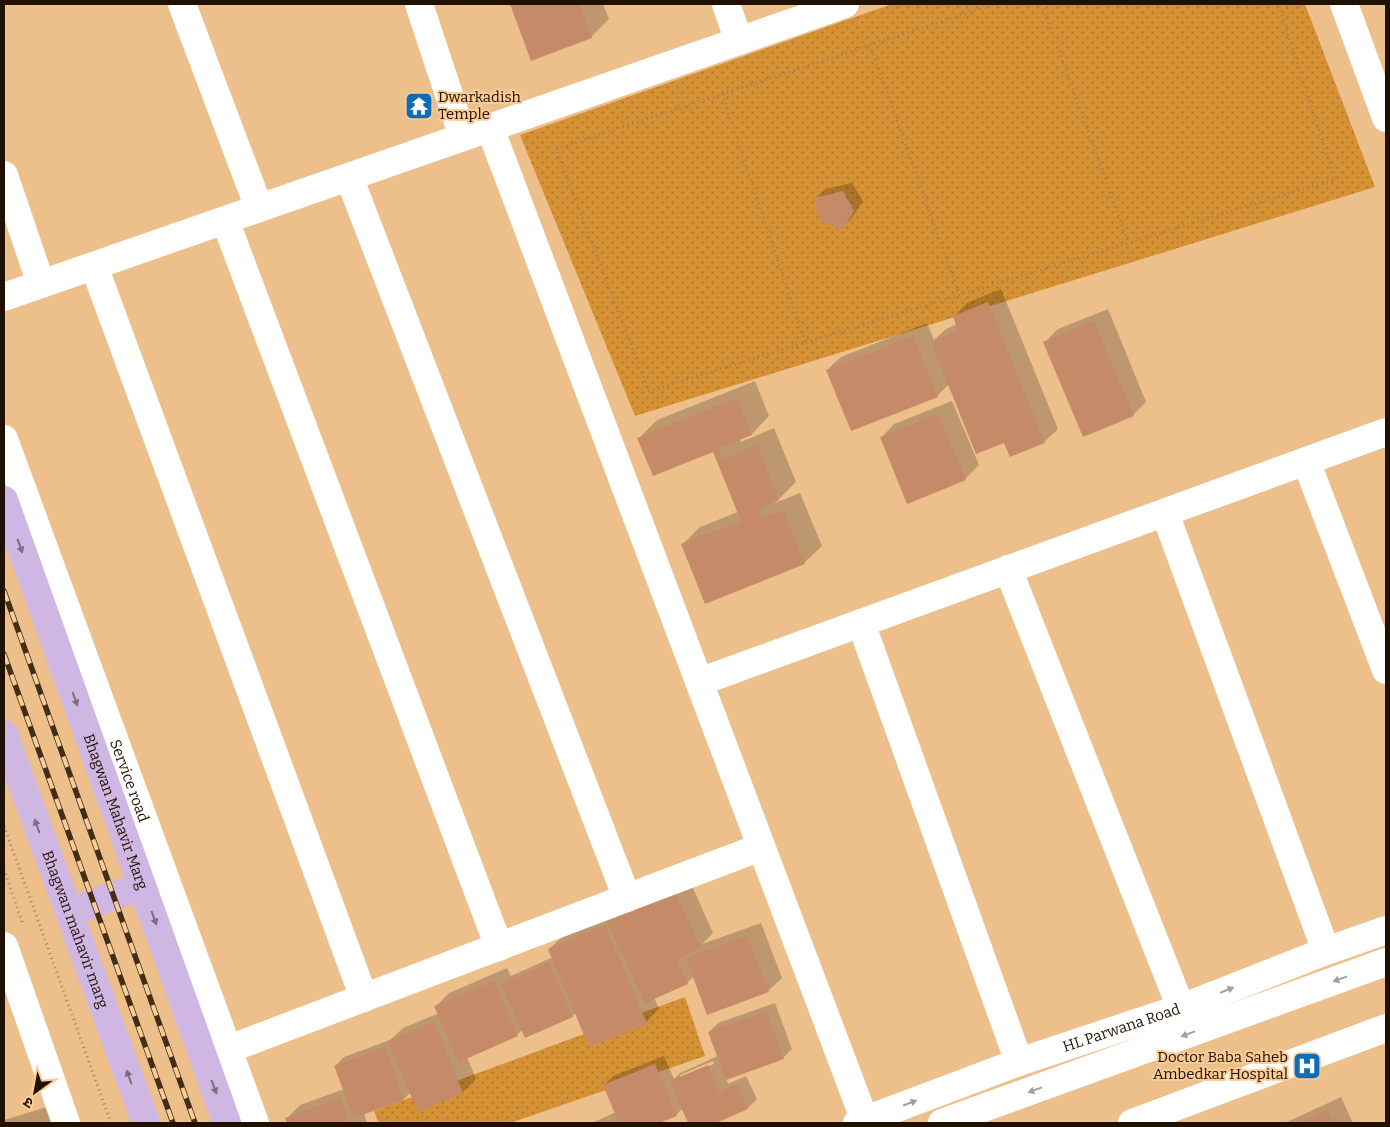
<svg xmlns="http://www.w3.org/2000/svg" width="1390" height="1127" font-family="Bitter,'Noto Sans Devanagari',serif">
	<defs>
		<pattern id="park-dots" width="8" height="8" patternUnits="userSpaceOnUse" patternTransform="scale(1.25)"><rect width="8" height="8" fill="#d59134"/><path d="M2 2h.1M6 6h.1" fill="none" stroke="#ac752a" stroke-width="1.8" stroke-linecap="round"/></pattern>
	</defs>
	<rect width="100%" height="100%" fill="#edbf8a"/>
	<!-- park -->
	<g fill="url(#park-dots)">
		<polygon points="892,4 1305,4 1375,187 635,416 520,135"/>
		<polygon points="685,997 705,1056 510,1123 379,1123 374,1111"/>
	</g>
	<!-- shadow -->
	<g fill="#0003" fill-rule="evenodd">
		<polygon points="511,4 603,4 609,19 591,37 532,59"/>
		<polygon points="852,183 863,201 851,219 842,228 816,198 825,189"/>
		<polygon points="1001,289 1058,429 1044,442 1005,441 949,384 937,396 827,370 841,357 927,323 934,340 946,329 957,324 954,316 967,303"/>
		<polygon points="1108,309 1146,402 1133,415 1045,342 1058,329"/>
		<polygon points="755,381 769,416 752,434 739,438 741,442 774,428 796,482 775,503 800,493 822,546 804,563 682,545 700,527 738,512 713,450 639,438 657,420"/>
		<polygon points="952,401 979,465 965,479 881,438 894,424"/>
		<polygon points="689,879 713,933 702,944 761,923 782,978 768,991 694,976 687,983 654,997 659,1009 646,1022 576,1013 572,1016 522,1030 517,1035 467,1057 476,1079 463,1092 419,1110 411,1092 404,1099 364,1113 367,1123 288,1123 286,1119 300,1105 344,1089 335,1066 344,1057 390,1040 403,1028 439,1013 436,1006 449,993 507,968 511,976 553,957 549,949 563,936"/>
		<path d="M775,1003L792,1049L783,1058L726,1078L728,1084L746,1076L757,1099L748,1108L713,1123H689L683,1108L676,1115L656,1123H592L616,1112L604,1085L613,1076L664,1056L674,1079L680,1073L718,1056L709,1032L718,1023ZM713,1061L714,1064L680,1078V1075Z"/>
		<polygon points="1341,1097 1353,1123 1286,1123 1287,1122"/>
		<polygon points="47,1107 52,1123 4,1123 4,1120"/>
	</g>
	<!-- building -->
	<g fill="#c58a68">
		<polygon points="510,4 579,4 592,38 531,61"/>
		<polygon points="843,191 854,211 843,229 820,222 814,198"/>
		<polygon points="988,302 1045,443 1010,457 1004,443 976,454 931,342 958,331 953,316"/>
		<polygon points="1094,321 1134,416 1083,437 1043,342"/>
		<polygon points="913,336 938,397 851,431 826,370"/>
		<polygon points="737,398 752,435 719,448 723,459 757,445 779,500 758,509 762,518 783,510 805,564 705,604 681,544 741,521 713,452 653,476 637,438"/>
		<polygon points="938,414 966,480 907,504 880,437"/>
		<polygon points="675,892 701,948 676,959 688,984 645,1003 607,922"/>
		<polygon points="605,925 647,1024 589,1047 548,949"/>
		<polygon points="747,936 769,992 707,1015 686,958"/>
		<polygon points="549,963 573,1017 525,1038 501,984"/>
		<polygon points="494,981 518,1036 459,1062 434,1006"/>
		<polygon points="766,1011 784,1059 726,1080 708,1032"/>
		<polygon points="434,1022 463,1093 418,1112 388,1041"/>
		<polygon points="385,1047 404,1100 354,1118 334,1066"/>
		<polygon points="655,1064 677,1116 659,1123 619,1123 603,1085"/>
		<polygon points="708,1065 719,1092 737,1084 748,1109 716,1123 688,1123 670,1081"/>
		<polygon points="340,1098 349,1123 287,1123 285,1118"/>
		<polygon points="1327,1110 1334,1123 1298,1123"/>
	</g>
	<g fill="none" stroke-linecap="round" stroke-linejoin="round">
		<!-- path -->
		<g stroke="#a48059" stroke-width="3" stroke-dasharray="1 4" stroke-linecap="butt">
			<polyline points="994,4 556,149 649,391 1335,179 1278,4"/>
			<polyline points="1042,4 1128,242"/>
			<polyline points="870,45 959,294"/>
			<polyline points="722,94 805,342"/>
			<polyline points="4,826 111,1123"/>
			<polyline points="4,869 23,925"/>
		</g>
		<!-- minor -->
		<g stroke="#fff" stroke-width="28">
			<polyline points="182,4 259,208"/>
			<polyline points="419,4 463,137"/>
			<polyline points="726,4 739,41"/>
			<polyline points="1344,4 1386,118"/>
			<polyline points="490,128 865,1121"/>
			<polyline points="4,175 41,284"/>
			<polyline points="349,177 627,898"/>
			<polyline points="225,220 499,947"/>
			<polyline points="94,266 364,998"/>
			<polyline points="4,297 845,4"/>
			<path id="s1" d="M4,439L255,1123"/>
			<polyline points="1306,461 1386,670"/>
			<polyline points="1165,513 1326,951"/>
			<polyline points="1008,569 1181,1008"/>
			<polyline points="861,623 1019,1062"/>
			<polyline points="699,682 1386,432"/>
			<polyline points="4,946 66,1123"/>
			<polyline points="213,1055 761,847"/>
			<path id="s2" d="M857,1123L1019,1062L1181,1008L1326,951L1386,930"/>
			<polyline points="942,1123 1386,962"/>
			<polyline points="1132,1123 1386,1028"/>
		</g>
		<!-- major -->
		<g stroke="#d0b6e2" stroke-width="28">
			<path id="s3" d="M4,500L227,1123"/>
			<path id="s4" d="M4,734L146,1123"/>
			<polyline points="69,912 142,886"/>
		</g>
		<defs>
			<g id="rail">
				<polyline points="4,591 195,1123"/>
				<polyline points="4,654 173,1123"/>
			</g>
		</defs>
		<!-- rail casing -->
		<use href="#rail" stroke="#422d17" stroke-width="5.5"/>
		<!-- rail -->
		<use href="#rail" stroke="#fbcc97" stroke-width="4" stroke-dasharray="11" stroke-linecap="butt"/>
	</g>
	<!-- one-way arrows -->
	<defs><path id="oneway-solid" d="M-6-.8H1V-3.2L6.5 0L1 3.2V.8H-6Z" transform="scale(1.25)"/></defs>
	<g fill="#816b7c">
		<use href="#oneway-solid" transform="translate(20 546) rotate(70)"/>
		<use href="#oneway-solid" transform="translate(75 699) rotate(70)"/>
		<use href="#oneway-solid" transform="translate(37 826) rotate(-110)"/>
		<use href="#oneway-solid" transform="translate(154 918) rotate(70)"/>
		<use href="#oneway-solid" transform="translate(129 1077) rotate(-110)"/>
		<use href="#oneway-solid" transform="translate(214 1087) rotate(70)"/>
	</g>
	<g fill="#a69f99">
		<use href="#oneway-solid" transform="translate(1340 979) rotate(160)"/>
		<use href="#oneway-solid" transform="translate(1227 990) rotate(-22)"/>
		<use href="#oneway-solid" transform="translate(1188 1034) rotate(160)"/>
		<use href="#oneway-solid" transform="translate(1035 1090) rotate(160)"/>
		<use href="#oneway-solid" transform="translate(910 1103) rotate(-21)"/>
	</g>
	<!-- icons -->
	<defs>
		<symbol id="temple-square" viewBox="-11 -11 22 22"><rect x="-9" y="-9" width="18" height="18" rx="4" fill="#0c6cb8" stroke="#fbcc97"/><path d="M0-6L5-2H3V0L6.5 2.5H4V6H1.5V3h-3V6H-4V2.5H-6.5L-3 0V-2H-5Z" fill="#fff"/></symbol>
		<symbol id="hospital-square" viewBox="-11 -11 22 22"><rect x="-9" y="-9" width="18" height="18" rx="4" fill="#0c6cb8" stroke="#fbcc97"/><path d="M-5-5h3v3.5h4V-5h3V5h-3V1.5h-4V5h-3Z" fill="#fff"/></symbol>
	</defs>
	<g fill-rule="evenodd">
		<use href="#temple-square" x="403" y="90" width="32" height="32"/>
		<use href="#hospital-square" x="1291" y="1050" width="32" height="32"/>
	</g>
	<g text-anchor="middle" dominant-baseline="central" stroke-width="4" stroke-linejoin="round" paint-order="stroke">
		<!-- poi labels -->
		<g font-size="15" fill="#201000" stroke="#fbcc97" text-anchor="start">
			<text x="438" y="97">Dwarkadish<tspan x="438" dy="17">Temple</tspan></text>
			<text x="1288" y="1057" text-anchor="end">Doctor Baba Saheb<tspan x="1288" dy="17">Ambedkar Hospital</tspan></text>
		</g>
		<!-- street labels -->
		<g font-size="15" fill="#201000" stroke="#fbcc97">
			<text stroke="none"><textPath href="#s1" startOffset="364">Service road</textPath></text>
			<text stroke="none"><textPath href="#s3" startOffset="331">Bhagwan Mahavir Marg</textPath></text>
			<text stroke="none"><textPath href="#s4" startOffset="208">Bhagwan mahavir marg</textPath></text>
			<text stroke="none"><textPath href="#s2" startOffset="281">HL Parwana Road</textPath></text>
		</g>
	</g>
	<!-- border -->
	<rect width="1390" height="1127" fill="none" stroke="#201000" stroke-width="10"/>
	<!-- north arrow -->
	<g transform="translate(35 1092) rotate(212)" stroke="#fbcc97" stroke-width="4" paint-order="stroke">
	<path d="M0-4L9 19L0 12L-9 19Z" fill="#201000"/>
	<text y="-8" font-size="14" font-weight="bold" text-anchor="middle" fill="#201000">उ</text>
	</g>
</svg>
